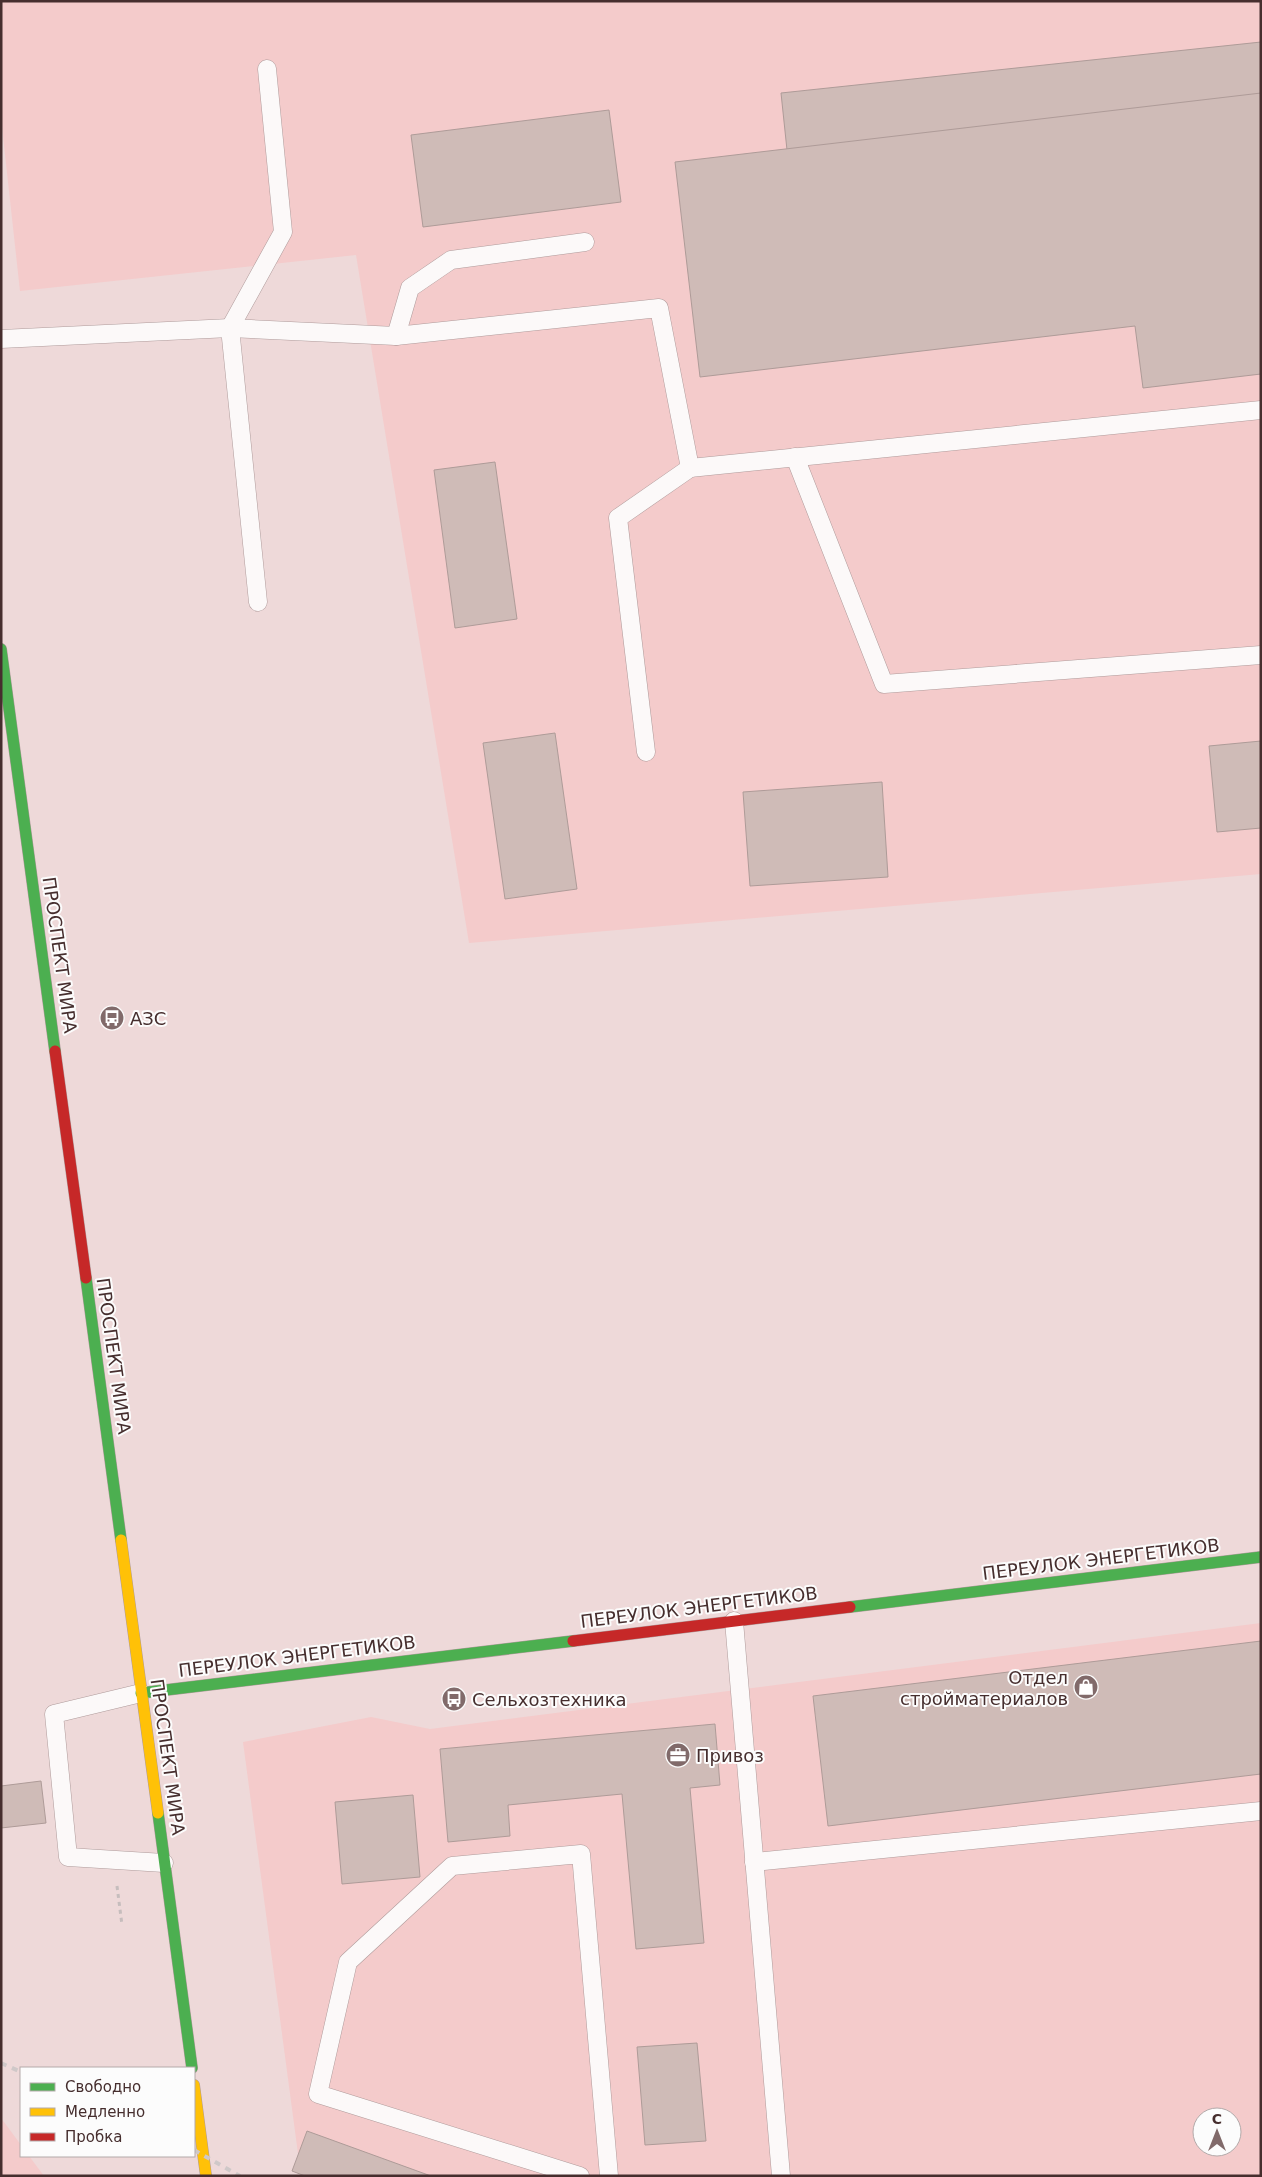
<svg xmlns="http://www.w3.org/2000/svg" width="1262" height="2177" font-family="'DejaVu Sans',sans-serif">
	<rect width="100%" height="100%" fill="#eed9d9"/>
	<!-- built -->
	<g fill="#f4cbcb" fill-rule="evenodd">
		<polygon points="1,1 1261,1 1261,874 469,943 356,255 20,291 1,118"/>
		<path d="M1261,1623V2176H301L243,1742L371,1717L430,1729ZM1202,2117H1232V2147H1202Z"/>
		<polygon points="1,2118 21,2145 21,2156 29,2156 44,2176 1,2176"/>
	</g>
	<!-- building -->
	<g fill="#cfbbb7" stroke="#ae9b98">
		<polygon points="1261,42 1261,100 787,150 781,93"/>
		<polygon points="1261,93 1261,374 1143,388 1135,326 700,377 675,162"/>
		<polygon points="609,110 621,202 423,227 411,135"/>
		<polygon points="495,462 517,619 455,628 434,470"/>
		<polygon points="555,733 577,889 505,899 483,743"/>
		<polygon points="1261,741 1261,828 1217,832 1209,746"/>
		<polygon points="882,782 888,877 750,886 743,792"/>
		<polygon points="1261,1641 1261,1774 828,1826 813,1696"/>
		<polygon points="715,1724 720,1785 690,1788 704,1943 636,1949 622,1794 508,1805 510,1836 448,1842 440,1749"/>
		<polygon points="41,1781 46,1823 1,1828 1,1786"/>
		<polygon points="413,1795 420,1877 342,1884 335,1802"/>
		<polygon points="697,2043 706,2141 645,2145 637,2047"/>
		<polygon points="307,2131 431,2176 305,2176 292,2171"/>
	</g>
	<g fill="none" stroke-linecap="round" stroke-linejoin="round">
		<defs>
			<g id="lane">
				<polyline points="396,336 410,288 451,260 585,242"/>
				<polyline points="1,339 230,328 396,336 659,308 690,468 618,518 646,752"/>
				<polyline points="795,457 884,684 1261,655"/>
				<polyline points="690,468 1261,410"/>
				<polyline points="258,602 230,328 283,232 267,69"/>
				<polyline points="734,1621 781,2176"/>
				<polyline points="141,1693 54,1714 68,1857 164,1863"/>
				<polyline points="754,1862 1261,1811"/>
				<polyline points="580,2176 318,2094 348,1962 452,1866 581,1854 609,2176"/>
			</g>
			<g id="fast">
				<polyline points="1,649 55,1051"/>
				<polyline points="86,1278 121,1540"/>
				<polyline points="850,1607 1261,1557"/>
				<polyline points="141,1693 573,1641"/>
				<polyline points="158,1813 192,2068"/>
			</g>
			<g id="slow">
				<polyline points="121,1540 158,1813"/>
				<polyline points="194,2085 206,2176"/>
			</g>
			<g id="jam">
				<polyline points="55,1051 86,1278"/>
				<polyline points="573,1641 850,1607"/>
			</g>
		</defs>
		<!-- lane casing -->
		<use href="#lane" stroke="#af9b9b" stroke-width="19"/>
		<!-- fast casing -->
		<use href="#fast" stroke="#af9b9b" stroke-width="12"/>
		<!-- slow casing -->
		<use href="#slow" stroke="#af9b9b" stroke-width="12"/>
		<!-- jam casing -->
		<use href="#jam" stroke="#af9b9b" stroke-width="12"/>
		<!-- path -->
		<polyline stroke="#c6bdbd" stroke-width="3" stroke-dasharray="4 4" stroke-linecap="butt" points="117,1886 122,1925"/>
		<!-- lane -->
		<use href="#lane" stroke="#fcf9f9" stroke-width="18"/>
		<!-- fast -->
		<use href="#fast" stroke="#4caf50" stroke-width="11"/>
		<!-- slow -->
		<use href="#slow" stroke="#ffc107" stroke-width="11"/>
		<!-- jam -->
		<use href="#jam" stroke="#c62828" stroke-width="11"/>
		<!-- rail -->
		<g stroke="#cfc8c8" stroke-width="4" stroke-dasharray="6 6" stroke-linecap="butt">
			<polyline points="1,2063 21,2072"/>
			<polyline points="194,2150 240,2176"/>
		</g>
	</g>
	<!-- icons -->
	<defs>
		<symbol id="bus-disc" viewBox="-11 -11 22 22"><circle r="9.5" fill="#816a6a" stroke="#fcfcfc"/><path d="M-5-6H5V4H4V6H2V4H-2V6H-4V4H-5ZM-3.5-4V0h7V-4ZM-3.5 1.2v1.5H-2V1.2ZM2 1.2v1.5H3.5V1.2Z" fill="#fff"/></symbol>
		<symbol id="shop-disc" viewBox="-11 -11 22 22"><circle r="9.5" fill="#816a6a" stroke="#fcfcfc"/><path d="M-5-2.5h2.3a2.7 3.5 0 0 1 5.4 0H5L5.5 6h-11ZM-1.5-2.5h3a1.5 2.3 0 0 0-3 0Z" fill="#fff"/></symbol>
		<symbol id="office-disc" viewBox="-11 -11 22 22"><circle r="9.5" fill="#816a6a" stroke="#fcfcfc"/><path d="M-6-3h4V-5.5h4V-3h4V5H-6ZM-1-4.5V-3h2v-1.5ZM-6 0V1H6V0Z" fill="#fff"/></symbol>
	</defs>
	<g fill-rule="evenodd">
		<use href="#bus-disc" x="98" y="1004" width="28" height="28"/>
		<use href="#shop-disc" x="1072" y="1673" width="28" height="28"/>
		<use href="#bus-disc" x="440" y="1685" width="28" height="28"/>
		<use href="#office-disc" x="664" y="1741" width="28" height="28"/>
	</g>
	<g text-anchor="middle" dominant-baseline="central" stroke-width="4" stroke-linejoin="round" paint-order="stroke">
		<!-- street labels -->
		<g font-size="18" fill="#462e2e" stroke="#fcfcfc">
			<text transform="translate(60 955) rotate(82)">ПРОСПЕКТ МИРА</text>
			<text transform="translate(114 1356) rotate(82)">ПРОСПЕКТ МИРА</text>
			<text transform="translate(1101 1559) rotate(-7)">ПЕРЕУЛОК ЭНЕРГЕТИКОВ</text>
			<text transform="translate(699 1607) rotate(-7)">ПЕРЕУЛОК ЭНЕРГЕТИКОВ</text>
			<text transform="translate(297 1656) rotate(-7)">ПЕРЕУЛОК ЭНЕРГЕТИКОВ</text>
			<text transform="translate(168 1757) rotate(82)">ПРОСПЕКТ МИРА</text>
		</g>
		<!-- poi labels -->
		<g font-size="18" fill="#462e2e" stroke="#fcfcfc" text-anchor="start">
			<text x="130" y="1018">АЗС</text>
			<text x="1068" y="1677" text-anchor="end">Отдел<tspan x="1068" dy="21">стройматериалов</tspan></text>
			<text x="472" y="1699">Сельхозтехника</text>
			<text x="696" y="1755">Привоз</text>
		</g>
	</g>
	<!-- border -->
	<rect width="1262" height="2177" fill="none" stroke="#462e2e" stroke-width="5"/>
	<!-- legend -->
	<rect x="20" y="2067" width="175" height="90" fill="#fcfcfc" stroke="#b3aaaa"/>
	<rect x="30" y="2083" width="25" height="8" fill="#4caf50" stroke="#b3aaaa"/>
	<text x="65" y="2092" font-size="15" fill="#462e2e">Свободно</text>
	<rect x="30" y="2108" width="25" height="8" fill="#ffc107" stroke="#b3aaaa"/>
	<text x="65" y="2117" font-size="15" fill="#462e2e">Медленно</text>
	<rect x="30" y="2133" width="25" height="8" fill="#c62828" stroke="#b3aaaa"/>
	<text x="65" y="2142" font-size="15" fill="#462e2e">Пробка</text>
	<!-- north arrow -->
	<g transform="translate(1217 2132)"><circle r="24" fill="#fcfcfc" stroke="#b3aaaa"/>
	<path d="M0-4L9 19L0 12L-9 19Z" fill="#816a6a"/>
	<text y="-8" font-size="14" font-weight="bold" text-anchor="middle" fill="#462e2e">С</text>
	</g>
</svg>
